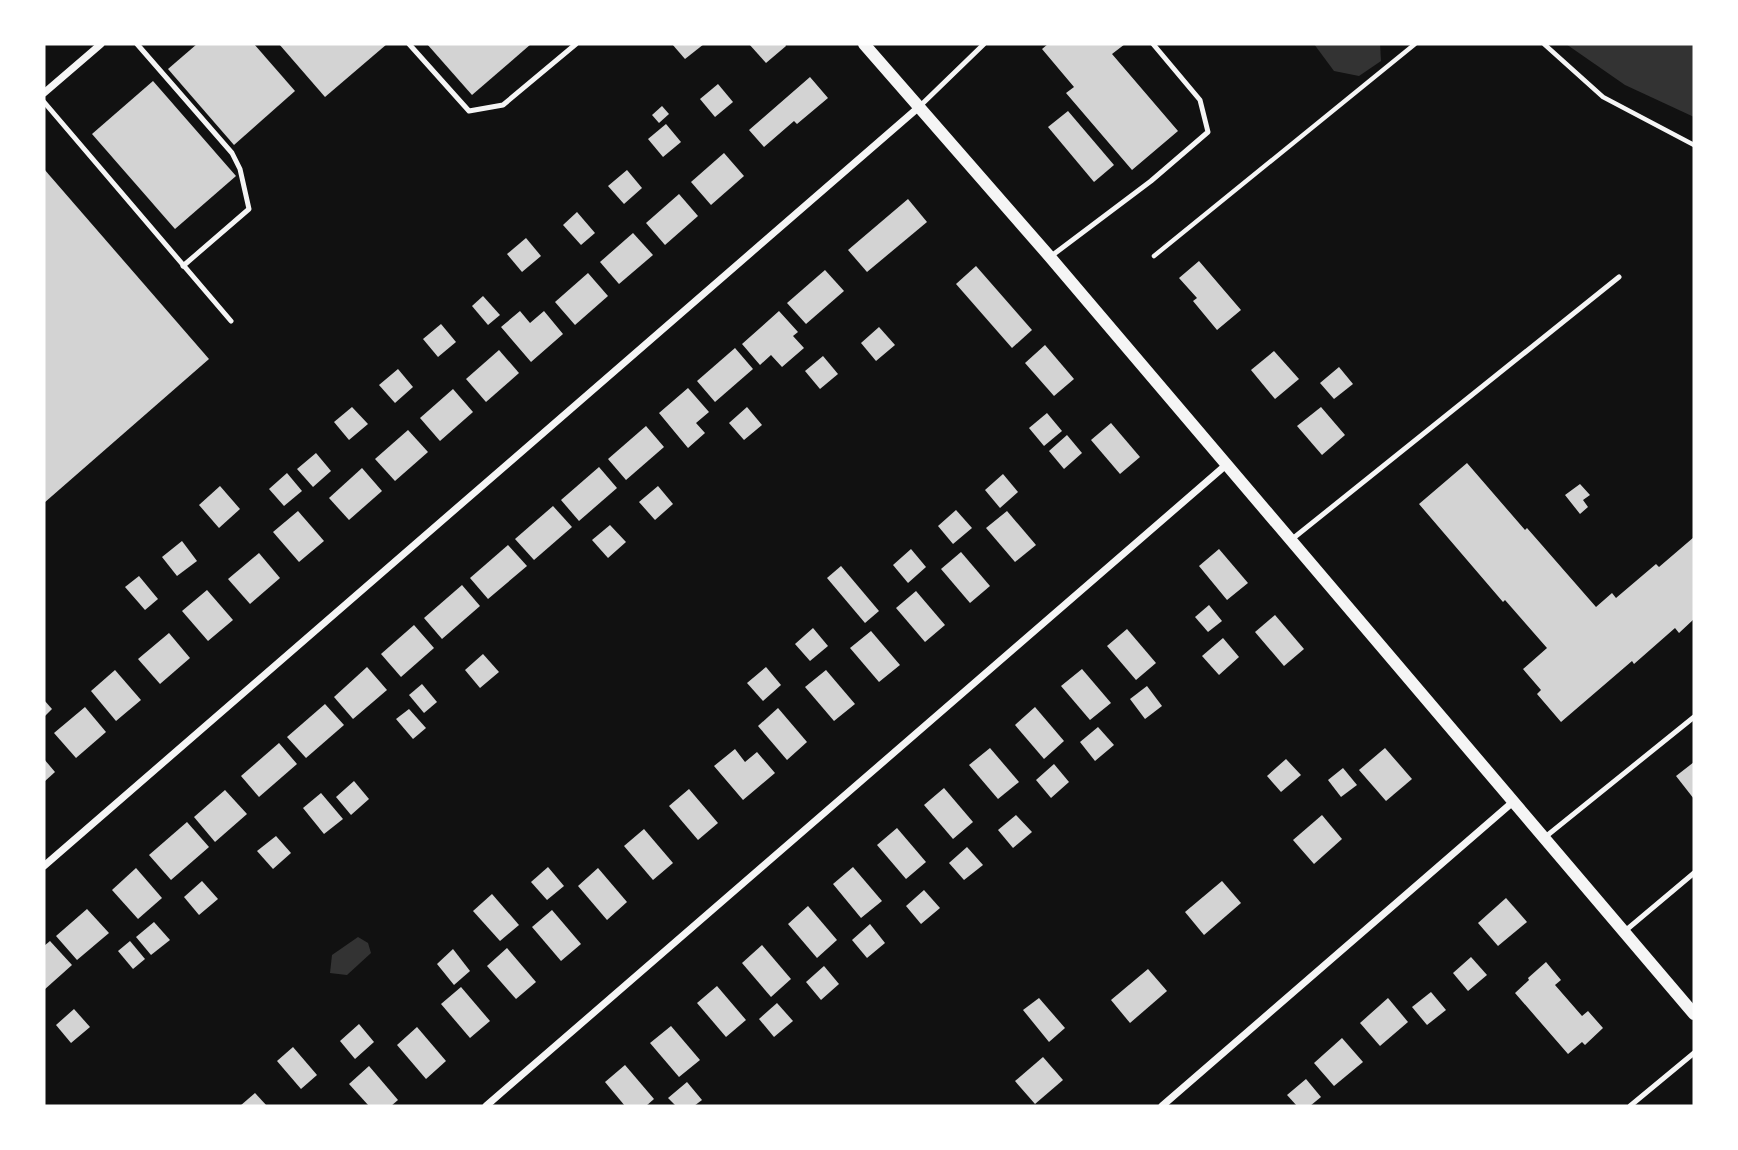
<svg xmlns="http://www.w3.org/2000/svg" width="1738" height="1150" font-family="'Work Sans',sans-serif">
	<rect width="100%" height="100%" fill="#111"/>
	<!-- water -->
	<g fill="#333">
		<polygon points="1314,44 1380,44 1381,61 1359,76 1334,71"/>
		<polygon points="1566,44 1694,44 1694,117 1625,85"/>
		<polygon points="358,937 368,943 371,953 347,975 330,973 332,955"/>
	</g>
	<!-- building -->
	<g fill="#d3d3d3">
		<polygon points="197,44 254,44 295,91 234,145 168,69"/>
		<polygon points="279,44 387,44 325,97"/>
		<polygon points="427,44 531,44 472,95"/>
		<polygon points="672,44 704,44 685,59"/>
		<polygon points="749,44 785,44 786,46 766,63"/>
		<polygon points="1048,44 1125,44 1112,54 1178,131 1132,170 1066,93 1074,87 1042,49"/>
		<polygon points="810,77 828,98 797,124 794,121 764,147 749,130"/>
		<polygon points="153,81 236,176 175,229 92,134"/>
		<polygon points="718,84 733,102 715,117 700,99"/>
		<polygon points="662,106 669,114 659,123 652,115"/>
		<polygon points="1068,111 1114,165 1094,182 1048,127"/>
		<polygon points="666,124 681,142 663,157 648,139"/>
		<polygon points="724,153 744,176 711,205 691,182"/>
		<polygon points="44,169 209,359 44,503"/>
		<polygon points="627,170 642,188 624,204 608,186"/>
		<polygon points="679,194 698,216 665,245 646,223"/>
		<polygon points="908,199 927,222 867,272 848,250"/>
		<polygon points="577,212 595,233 581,245 563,225"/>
		<polygon points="633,233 653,255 619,284 600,262"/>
		<polygon points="526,238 541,256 522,272 507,254"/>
		<polygon points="1199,261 1241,310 1217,330 1193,301 1197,298 1179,278"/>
		<polygon points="976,266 1032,330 1012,348 956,284"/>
		<polygon points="825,270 844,291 806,324 787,303"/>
		<polygon points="588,273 608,296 575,325 555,302"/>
		<polygon points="483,296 500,315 488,325 472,306"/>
		<polygon points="520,311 530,323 544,311 563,334 531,362 501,327"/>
		<polygon points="779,311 798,332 793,336 804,348 782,367 771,355 760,365 742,344"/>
		<polygon points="441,324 456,342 438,357 423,339"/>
		<polygon points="879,327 895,345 876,361 861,343"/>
		<polygon points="1045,345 1074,379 1054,396 1025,363"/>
		<polygon points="735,348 753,369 715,402 697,381"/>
		<polygon points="499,350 519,373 486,402 466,379"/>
		<polygon points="1274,351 1299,379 1275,399 1251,370"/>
		<polygon points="823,356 838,374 820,389 805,371"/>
		<polygon points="1339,367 1353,384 1334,399 1320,383"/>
		<polygon points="398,369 413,387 395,403 379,385"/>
		<polygon points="688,388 709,412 696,423 705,433 688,448 659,413"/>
		<polygon points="453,389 473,412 440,441 420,418"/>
		<polygon points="352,407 368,424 349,440 334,422"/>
		<polygon points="747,407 762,425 744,440 729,423"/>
		<polygon points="1321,407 1345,435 1322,455 1297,426"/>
		<polygon points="1047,413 1062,431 1044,446 1029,428"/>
		<polygon points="1111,423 1140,457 1120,474 1091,440"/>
		<polygon points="646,426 664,447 626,480 608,459"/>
		<polygon points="408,430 428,452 395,481 375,459"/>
		<polygon points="1067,435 1082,453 1064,469 1049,451"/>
		<polygon points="316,453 331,471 313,487 297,469"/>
		<polygon points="1467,463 1525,530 1527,528 1596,607 1612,593 1616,598 1656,564 1659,567 1694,537 1694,619 1679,633 1675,628 1634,664 1632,661 1561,722 1537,694 1541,690 1523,669 1547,648 1505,600 1503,602 1419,504"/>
		<polygon points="599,467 617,488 579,521 561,500"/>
		<polygon points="362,468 382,491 349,520 329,498"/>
		<polygon points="287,473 302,491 284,506 269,489"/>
		<polygon points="1003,474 1018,492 1000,508 985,490"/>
		<polygon points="1580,484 1590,495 1583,500 1588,507 1580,514 1565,495"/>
		<polygon points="220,486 240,509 219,528 199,505"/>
		<polygon points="658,486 673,504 655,520 639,502"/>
		<polygon points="553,506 572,527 534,560 515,539"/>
		<polygon points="956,510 972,528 953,544 938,526"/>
		<polygon points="298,511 324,541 299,562 273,532"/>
		<polygon points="1007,511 1036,545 1015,562 986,528"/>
		<polygon points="610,525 626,542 608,558 592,540"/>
		<polygon points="182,541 197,561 177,576 162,557"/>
		<polygon points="508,545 527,566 488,599 470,578"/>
		<polygon points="911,549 926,567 908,583 893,565"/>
		<polygon points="1219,549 1248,583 1227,600 1199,566"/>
		<polygon points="961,552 990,586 970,603 941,569"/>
		<polygon points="259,553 280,578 250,604 228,579"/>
		<polygon points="841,566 879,611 865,623 827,578"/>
		<polygon points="139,576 158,599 145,610 125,587"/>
		<polygon points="462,585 480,606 442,639 424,618"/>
		<polygon points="207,590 233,620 208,641 182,611"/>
		<polygon points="916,591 945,625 925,642 896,608"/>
		<polygon points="1209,605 1222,621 1208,632 1195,617"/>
		<polygon points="1275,615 1304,649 1284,666 1255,632"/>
		<polygon points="414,625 434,648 401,677 381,654"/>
		<polygon points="813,628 828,646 810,661 795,644"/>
		<polygon points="1127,629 1156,663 1136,680 1107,646"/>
		<polygon points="871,631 900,665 879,682 850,648"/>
		<polygon points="169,633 190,658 160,684 138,659"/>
		<polygon points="1223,638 1239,657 1219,675 1202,656"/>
		<polygon points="483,654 499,672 480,688 465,670"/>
		<polygon points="367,667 387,690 353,719 334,697"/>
		<polygon points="766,667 781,685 763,701 747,683"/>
		<polygon points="1082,669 1111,703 1090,720 1061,686"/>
		<polygon points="115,670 141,700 116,721 91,691"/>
		<polygon points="826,670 855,704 834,721 805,687"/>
		<polygon points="422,684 437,702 424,713 409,695"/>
		<polygon points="1147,686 1162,706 1145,719 1130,699"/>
		<polygon points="44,700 52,709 44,717"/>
		<polygon points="325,704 344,725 306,758 287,737"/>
		<polygon points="85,707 106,732 76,758 54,733"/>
		<polygon points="1035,707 1064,741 1044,759 1015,725"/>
		<polygon points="778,708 807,742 787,760 758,726"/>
		<polygon points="409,709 426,728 413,739 396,719"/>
		<polygon points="1098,727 1114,745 1095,761 1080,742"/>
		<polygon points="279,743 297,764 259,797 241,776"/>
		<polygon points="990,748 1019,782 998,799 969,765"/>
		<polygon points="1385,748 1412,779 1386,801 1359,770"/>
		<polygon points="735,749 745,762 757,752 775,773 743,800 714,766"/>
		<polygon points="44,759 55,772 44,782"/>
		<polygon points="1286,759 1301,775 1281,792 1267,776"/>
		<polygon points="1694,762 1694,799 1676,776"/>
		<polygon points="1054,764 1069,782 1051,798 1036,780"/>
		<polygon points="1343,768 1357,785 1341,797 1328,780"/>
		<polygon points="354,781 369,799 351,815 336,797"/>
		<polygon points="944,788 973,822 953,839 924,805"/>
		<polygon points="689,789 718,823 698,840 669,806"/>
		<polygon points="225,790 247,814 215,842 194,817"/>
		<polygon points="321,793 343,819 324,834 303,808"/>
		<polygon points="1016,815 1032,832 1013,848 998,830"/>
		<polygon points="1322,815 1342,839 1314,864 1293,840"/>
		<polygon points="187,822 209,847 171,880 149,855"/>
		<polygon points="897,828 926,862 906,879 877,845"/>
		<polygon points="644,829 673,863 653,880 624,846"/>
		<polygon points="276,836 291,853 273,869 257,851"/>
		<polygon points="967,847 983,865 964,880 949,863"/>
		<polygon points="548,867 564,886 547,900 531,882"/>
		<polygon points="853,867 882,901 861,918 833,884"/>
		<polygon points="136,868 162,898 138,919 112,890"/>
		<polygon points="598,868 627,902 607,920 578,886"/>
		<polygon points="202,881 218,899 199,915 184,897"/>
		<polygon points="1222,881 1241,903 1204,935 1185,912"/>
		<polygon points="924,890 940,908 921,924 906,906"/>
		<polygon points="492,894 519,925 500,941 473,911"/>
		<polygon points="1506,898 1527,922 1498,946 1478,923"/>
		<polygon points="808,906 837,940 817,958 788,924"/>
		<polygon points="87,909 109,933 77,960 56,936"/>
		<polygon points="552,910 581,944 561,961 532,927"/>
		<polygon points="154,922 170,940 151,955 136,937"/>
		<polygon points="870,924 885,943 867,958 852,940"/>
		<polygon points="50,941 72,965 44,990 44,946"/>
		<polygon points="130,941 145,959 133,969 118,951"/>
		<polygon points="762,945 791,979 771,997 742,963"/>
		<polygon points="507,948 536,982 516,999 487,966"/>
		<polygon points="453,949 470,971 454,985 437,964"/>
		<polygon points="1471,957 1487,975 1468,991 1453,973"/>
		<polygon points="1546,962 1561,980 1555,985 1582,1016 1588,1011 1603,1028 1585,1045 1582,1042 1568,1054 1515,993 1529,980 1528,978"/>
		<polygon points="824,966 839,984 821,1000 806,982"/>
		<polygon points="1148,969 1167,991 1130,1023 1111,1000"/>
		<polygon points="717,986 746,1020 726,1037 697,1003"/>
		<polygon points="461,987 490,1021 470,1038 441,1004"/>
		<polygon points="1431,992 1446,1010 1427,1025 1412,1007"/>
		<polygon points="1039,998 1065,1028 1049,1042 1023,1010"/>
		<polygon points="1388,998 1408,1022 1380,1046 1360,1023"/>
		<polygon points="777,1003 793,1021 774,1037 759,1019"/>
		<polygon points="74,1009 90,1027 71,1043 56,1025"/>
		<polygon points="359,1024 374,1042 355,1059 340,1041"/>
		<polygon points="671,1026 700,1060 679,1077 650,1043"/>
		<polygon points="417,1027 446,1061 426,1079 397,1045"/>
		<polygon points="1342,1038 1363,1062 1334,1086 1314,1063"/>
		<polygon points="293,1047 317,1075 301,1089 277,1061"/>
		<polygon points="1043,1057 1063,1080 1035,1104 1015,1081"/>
		<polygon points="625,1065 654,1099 646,1106 625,1106 605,1082"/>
		<polygon points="369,1066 398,1100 391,1106 369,1106 349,1084"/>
		<polygon points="1306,1079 1321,1097 1310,1106 1297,1106 1287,1095"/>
		<polygon points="687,1082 702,1100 694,1106 676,1106 668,1098"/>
		<polygon points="255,1093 267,1106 240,1106"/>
	</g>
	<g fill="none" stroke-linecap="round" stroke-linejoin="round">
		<!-- path -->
		<g stroke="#f5f5f5" stroke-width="4.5">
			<polyline points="1544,44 1603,97 1694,145"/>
			<polyline points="1154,256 1415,44"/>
		</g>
		<!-- service -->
		<g stroke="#f5f5f5" stroke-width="5">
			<polyline points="137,44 232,153 240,169 249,209 183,266"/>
			<polyline points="409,44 469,111 503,105 576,44"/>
			<polyline points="44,102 231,321"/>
			<polyline points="919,107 984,44"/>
			<polyline points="1050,257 1151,181 1208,132 1200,100 1153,44"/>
			<polyline points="1291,540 1619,277"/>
			<polyline points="1544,838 1694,717"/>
			<polyline points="1625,931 1694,873"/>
			<polyline points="1630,1106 1694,1053"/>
		</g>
		<!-- minor -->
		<g stroke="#f5f5f5" stroke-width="7">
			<polyline points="44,93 101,44"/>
			<polyline points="44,866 919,107"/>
			<polyline points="486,1106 1226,465"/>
			<polyline points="1162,1106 1514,801"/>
		</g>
		<!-- tertiary -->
		<polyline stroke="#f5f5f5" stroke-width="12" points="864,44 1050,257 1694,1014"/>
	</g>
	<!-- border -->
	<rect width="1738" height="1150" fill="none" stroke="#ffffff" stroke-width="91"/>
</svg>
